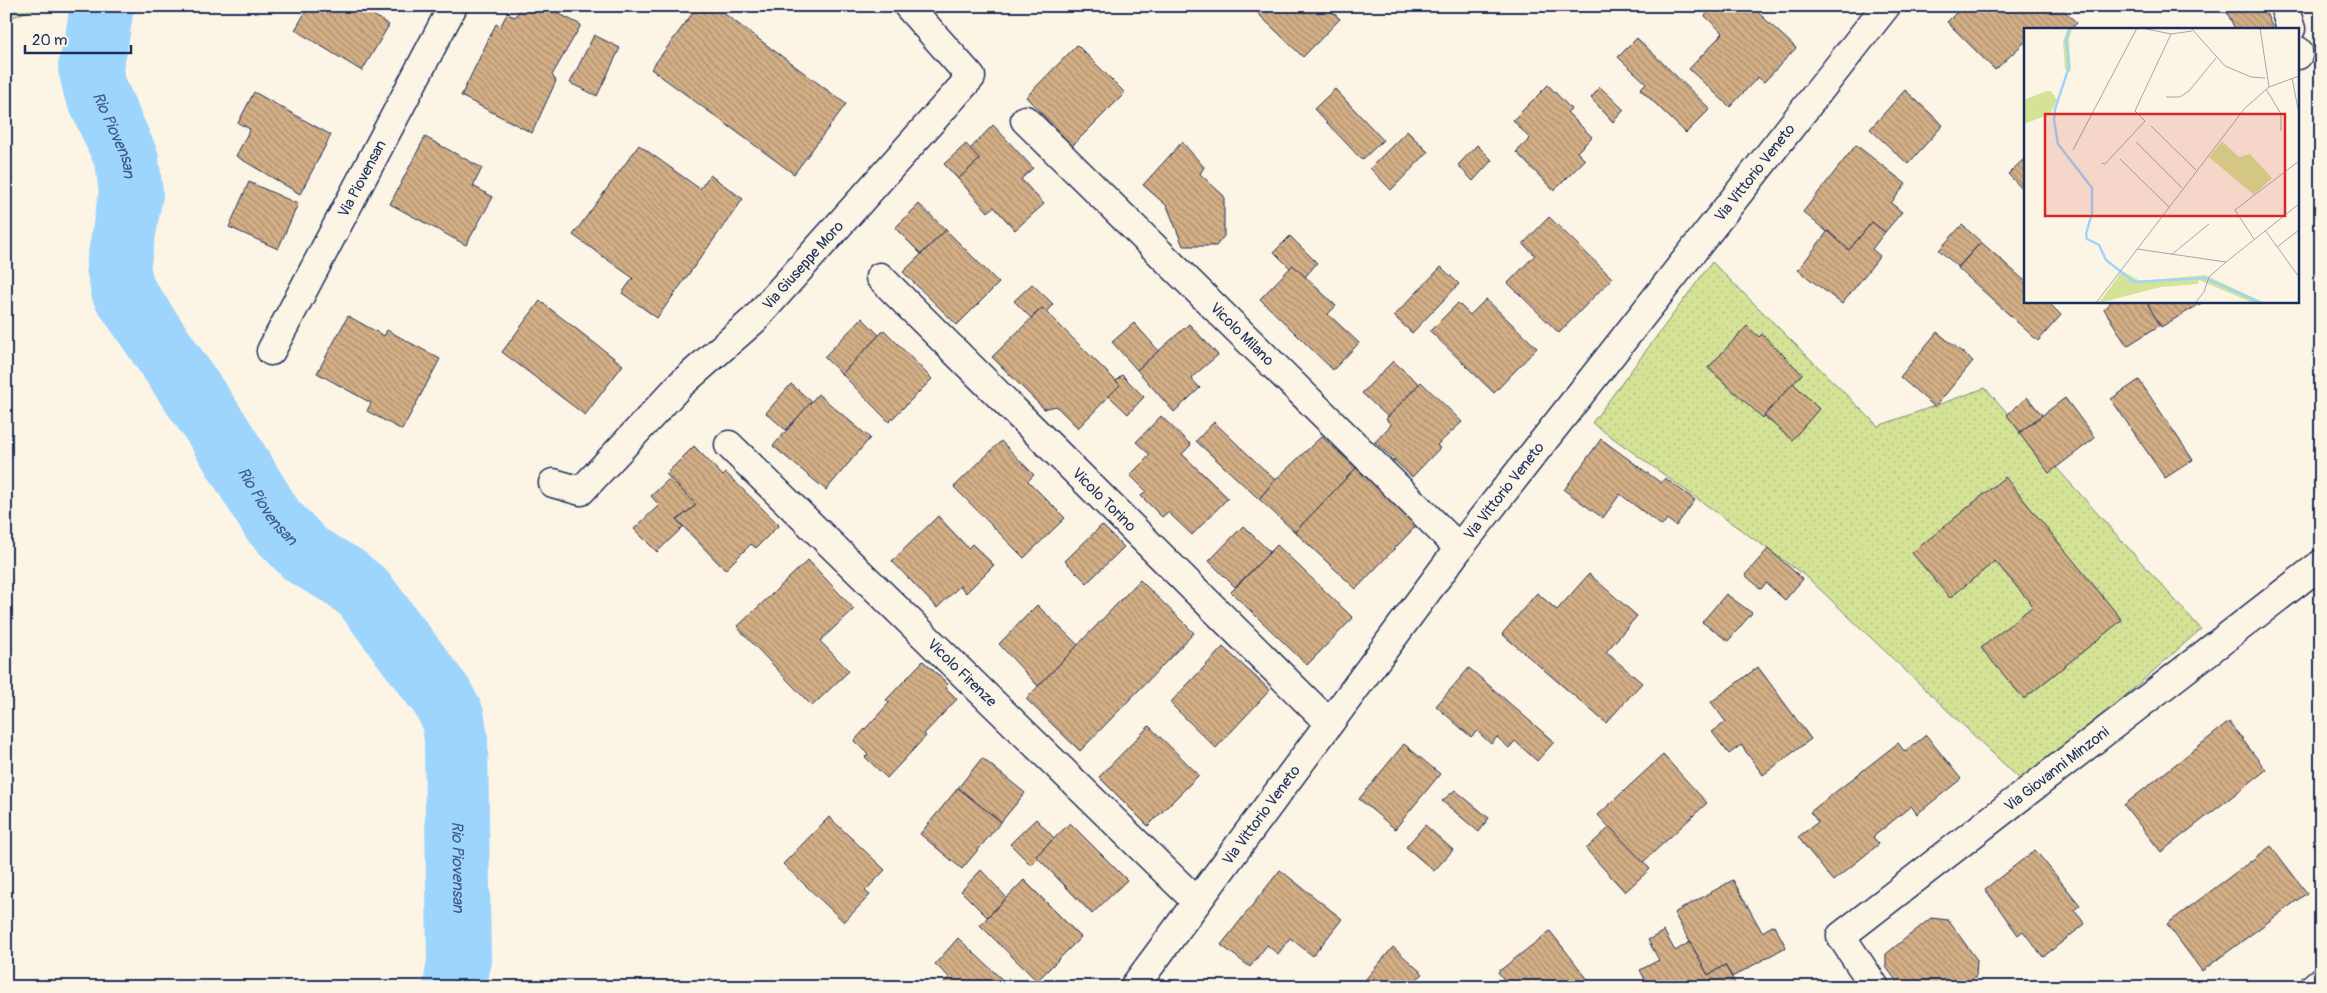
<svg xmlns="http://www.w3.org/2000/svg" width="2327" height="993" font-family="Pangolin,sans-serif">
	<defs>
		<pattern id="park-dots" width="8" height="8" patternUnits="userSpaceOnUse" patternTransform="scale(1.25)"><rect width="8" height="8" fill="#d4e396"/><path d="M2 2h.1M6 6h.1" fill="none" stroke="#b5c384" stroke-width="1.8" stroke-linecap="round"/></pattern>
		<pattern id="building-back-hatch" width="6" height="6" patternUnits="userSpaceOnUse" patternTransform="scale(1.25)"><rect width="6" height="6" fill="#d4af86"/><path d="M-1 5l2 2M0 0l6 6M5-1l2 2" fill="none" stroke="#ab8f71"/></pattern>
	</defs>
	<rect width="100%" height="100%" fill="#fcf5e5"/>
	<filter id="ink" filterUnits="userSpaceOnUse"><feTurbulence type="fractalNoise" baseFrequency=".02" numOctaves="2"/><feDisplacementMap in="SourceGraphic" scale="10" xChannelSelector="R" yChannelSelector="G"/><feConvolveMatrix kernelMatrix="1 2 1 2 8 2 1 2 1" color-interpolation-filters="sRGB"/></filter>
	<g filter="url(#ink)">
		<!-- park -->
		<g fill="url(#park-dots)" stroke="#78897a">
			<polygon points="6,6 40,6 6,20"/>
			<polygon points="1712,262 1878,426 1985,388 2201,629 2025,784 1808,578 1592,423"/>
		</g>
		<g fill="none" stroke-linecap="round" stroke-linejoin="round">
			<!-- river -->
			<path stroke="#9ed5fd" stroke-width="64" id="s1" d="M102,6L96,45L90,67L95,89L127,160L131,193L118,266L123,291L219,432L273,521L306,555L344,577L364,593L442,697L453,718L456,740L459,962L455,987"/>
		</g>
		<!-- building -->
		<g fill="url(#building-back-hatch)" stroke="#1b2f5e">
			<polygon points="309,6 359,6 389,25 362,71 295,30"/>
			<polygon points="522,6 544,6 581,25 552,75 556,81 532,133 461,96 496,24 500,27 507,14 515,17"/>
			<polygon points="698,6 714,6 846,104 794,174 651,69"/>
			<polygon points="1250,6 1326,6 1340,19 1303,57"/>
			<polygon points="1713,6 1751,6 1796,48 1764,82 1758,77 1730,107 1689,69 1723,33 1705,16"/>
			<polygon points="1963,6 2065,6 2062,9 2077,23 2071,29 2026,29 2026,41 1995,70 1947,22"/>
			<polygon points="2224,6 2263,6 2273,29 2235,29"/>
			<polygon points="594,35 620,48 597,96 570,83"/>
			<polygon points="1637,38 1710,109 1686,133 1640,89 1646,83 1618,57"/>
			<polygon points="1077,45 1125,93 1072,146 1026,97"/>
			<polygon points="1548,85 1571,109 1567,112 1592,137 1577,152 1585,160 1554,191 1516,152 1530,139 1513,120"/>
			<polygon points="1600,87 1624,110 1613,122 1591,98"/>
			<polygon points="1335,89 1383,140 1362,160 1314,109"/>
			<polygon points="1905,90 1943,125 1908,164 1870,129"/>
			<polygon points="254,92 331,135 300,194 236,156 250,129 238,123"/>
			<polygon points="993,125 1033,168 1021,179 1044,204 1015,230 994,207 988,212 958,179 980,159 970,149"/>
			<polygon points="1407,131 1428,152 1391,190 1370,168"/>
			<polygon points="425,137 482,168 473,186 493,197 466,245 390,204"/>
			<polygon points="1182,142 1204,167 1200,174 1224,196 1224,236 1216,246 1183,246 1167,206 1143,185"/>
			<polygon points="966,144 980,159 958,179 944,164"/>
			<polygon points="639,145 700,189 710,175 743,199 657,318 622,293 633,278 573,235"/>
			<polygon points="1477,145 1492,160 1473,181 1458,165"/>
			<polygon points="1856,145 1906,184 1891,203 1902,212 1885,232 1872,222 1849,250 1803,212"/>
			<polygon points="2026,157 2026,193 2008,174"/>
			<polygon points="249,182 298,204 278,249 229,227"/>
			<polygon points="919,204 946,230 921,254 895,228"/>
			<polygon points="1549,217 1612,278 1559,333 1508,283 1535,255 1523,244"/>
			<polygon points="1872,222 1885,232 1872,249 1880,256 1842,304 1798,270 1828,231 1849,250"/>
			<polygon points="1962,225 1981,242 1958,267 1939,250"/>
			<polygon points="946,230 999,283 957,325 903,272"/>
			<polygon points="1290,236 1317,263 1305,277 1293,265 1290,268 1274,252"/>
			<polygon points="1981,242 2026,282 2026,301 2047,301 2061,315 2038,341 1958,268"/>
			<polygon points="1293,265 1336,306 1328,314 1359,343 1333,370 1260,299"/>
			<polygon points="1441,267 1459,284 1412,333 1394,316"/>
			<polygon points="1032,284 1053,304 1046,312 1042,308 1031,318 1014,301"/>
			<polygon points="1486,299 1537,348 1494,393 1430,331 1458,303 1470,315"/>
			<polygon points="540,301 623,365 585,415 502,352"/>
			<polygon points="2111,301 2146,301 2160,325 2127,346 2104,309"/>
			<polygon points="2146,301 2205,301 2161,327"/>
			<polygon points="1042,308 1120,385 1078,428 1056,406 1044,409 992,357"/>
			<polygon points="348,316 384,336 387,330 440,359 402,430 367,411 371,403 317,373"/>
			<polygon points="862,318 879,335 842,374 824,357"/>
			<polygon points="1134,323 1159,351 1137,370 1112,342"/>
			<polygon points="1189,324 1218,355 1191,378 1200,388 1174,412 1137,370"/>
			<polygon points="1747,326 1759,337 1762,334 1802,374 1763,418 1708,368"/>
			<polygon points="884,330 932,379 889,422 842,374"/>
			<polygon points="1937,332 1973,361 1935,407 1900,377"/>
			<polygon points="1393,361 1419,384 1388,417 1362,393"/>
			<polygon points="1122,375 1144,397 1128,414 1109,396 1120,385 1116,381"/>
			<polygon points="2139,380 2193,460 2165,478 2111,399"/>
			<polygon points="1421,382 1462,422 1437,445 1440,448 1412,477 1375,442 1391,425 1386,419"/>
			<polygon points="1793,383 1819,409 1792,440 1764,416"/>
			<polygon points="791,384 812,402 786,430 766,413"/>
			<polygon points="818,394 870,438 826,490 773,446"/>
			<polygon points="2027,397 2042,415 2020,432 2007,415"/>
			<polygon points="2065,398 2095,438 2049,473 2019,433"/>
			<polygon points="1161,416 1191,445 1182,454 1228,498 1192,535 1168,512 1162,517 1141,496 1146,491 1130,475 1150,455 1136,442"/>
			<polygon points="1214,422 1275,480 1259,499 1196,441"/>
			<polygon points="1322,436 1356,468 1295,532 1259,499 1275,480"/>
			<polygon points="1601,439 1661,483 1665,478 1695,500 1676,526 1667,519 1662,526 1620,494 1603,518 1564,490"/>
			<polygon points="1001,441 1034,475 1028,481 1065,518 1024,558 954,487"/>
			<polygon points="694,446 723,476 726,473 779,525 756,548 751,544 725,570 677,520 696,505 666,474"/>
			<polygon points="1356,468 1417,525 1356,589 1295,532"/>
			<polygon points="2005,477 2122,620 2024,699 1981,648 2033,606 1995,561 1950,598 1912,553"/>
			<polygon points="670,478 696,505 677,520 683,527 657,552 634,529 659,505 651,496"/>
			<polygon points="938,516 968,548 972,544 994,565 966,593 960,586 937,608 892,561"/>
			<polygon points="1102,525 1124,547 1087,583 1065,561"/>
			<polygon points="1243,526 1270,552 1235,587 1209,561"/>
			<polygon points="1277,545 1353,618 1307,665 1231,592"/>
			<polygon points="1768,549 1803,579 1785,600 1766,583 1761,589 1745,575"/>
			<polygon points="808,560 854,609 820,641 849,671 812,706 737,627"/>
			<polygon points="1589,574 1637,616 1606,652 1642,683 1606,723 1502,634 1537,593 1557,610"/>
			<polygon points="1140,580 1194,633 1080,751 1026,699"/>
			<polygon points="1726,594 1752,613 1728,641 1702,622"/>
			<polygon points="1037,605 1078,645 1038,686 999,644"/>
			<polygon points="1223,647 1270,690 1216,748 1170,703"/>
			<polygon points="923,661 948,684 945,687 957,699 924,734 926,736 887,778 865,757 868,754 854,741 889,703 886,700"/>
			<polygon points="1758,667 1811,739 1763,775 1741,745 1729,754 1712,732 1726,722 1711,702"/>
			<polygon points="1469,668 1554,742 1537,761 1515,741 1509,748 1497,737 1491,744 1477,731 1471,737 1436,706"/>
			<polygon points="2229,722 2266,770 2161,852 2124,805"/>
			<polygon points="1149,726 1199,775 1148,826 1099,777"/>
			<polygon points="1926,735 1961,779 1917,814 1911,806 1873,837 1879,844 1833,881 1798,837 1818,822 1810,812 1898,743 1905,752"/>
			<polygon points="1404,744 1440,774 1395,829 1359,799"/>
			<polygon points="1663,755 1707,803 1642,863 1598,815"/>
			<polygon points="982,758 1025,793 1001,822 958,788"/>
			<polygon points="958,788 1001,822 962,869 920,834"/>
			<polygon points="1455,790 1489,818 1479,832 1442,801"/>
			<polygon points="829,817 885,870 865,891 870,895 844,922 783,864"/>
			<polygon points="1036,819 1054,838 1036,856 1038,858 1031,865 1010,844"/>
			<polygon points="1070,823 1127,880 1092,914 1036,856"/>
			<polygon points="1425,825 1453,850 1434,871 1406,847"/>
			<polygon points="1610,827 1650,869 1625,892 1586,849"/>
			<polygon points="2271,846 2307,893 2202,971 2167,924"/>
			<polygon points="2035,850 2080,905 2074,910 2085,924 2043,957 2023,931 2018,935 1985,889"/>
			<polygon points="981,870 1007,898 987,917 961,891"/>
			<polygon points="1280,870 1342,919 1313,956 1290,938 1278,954 1267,945 1250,967 1221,945"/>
			<polygon points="1024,880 1081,937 1037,981 980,925"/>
			<polygon points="1733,880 1762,932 1774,925 1786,947 1732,977 1725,965 1708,975 1674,913"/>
			<polygon points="1931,918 1948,920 1977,960 1976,976 1962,987 1901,987 1886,967 1886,954"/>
			<polygon points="1550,931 1589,981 1582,987 1508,987 1509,986 1498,972"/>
			<polygon points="1664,931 1675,951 1690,942 1708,975 1725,965 1737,987 1649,987 1640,970 1659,960 1648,940"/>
			<polygon points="958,938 1010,987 940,987 949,977 935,964"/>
			<polygon points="1393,947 1423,974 1407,987 1359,987"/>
		</g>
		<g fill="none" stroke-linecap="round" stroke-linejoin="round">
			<defs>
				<g id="street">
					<polyline points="2284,6 2291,29"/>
					<polyline points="2298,51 2298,55"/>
					<path id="s2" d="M1025,120L1459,548"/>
					<path id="s3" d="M880,277L1329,723"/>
					<path id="s4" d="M271,351L453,6"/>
					<path id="s5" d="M729,445L1197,902"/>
					<path id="s6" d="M553,483L581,491L681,384L755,319L971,77L908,6"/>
					<path id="s7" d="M1875,987L1841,936L2321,564"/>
					<polyline points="2314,987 2321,981"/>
				</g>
				<g id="secondary">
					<path id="s8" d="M1134,987L1459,548L1886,6"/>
				</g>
			</defs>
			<!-- street casing -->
			<use href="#street" stroke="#1b2f5e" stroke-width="31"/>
			<!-- secondary casing -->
			<use href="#secondary" stroke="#1b2f5e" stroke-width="31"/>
			<!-- street -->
			<use href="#street" stroke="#fcf5e5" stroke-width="28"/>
			<!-- secondary -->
			<use href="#secondary" stroke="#fcf5e5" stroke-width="28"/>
		</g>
	</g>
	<g text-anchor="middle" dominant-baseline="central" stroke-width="5" stroke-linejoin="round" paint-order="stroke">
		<!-- street labels -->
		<g font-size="15" fill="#1b2f5e" stroke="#fcf5e5">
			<text stroke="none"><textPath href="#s8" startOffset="1024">Via Vittorio Veneto</textPath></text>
			<text stroke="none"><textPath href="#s4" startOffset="195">Via Piovensan</textPath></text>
			<text stroke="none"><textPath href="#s6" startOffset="346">Via Giuseppe Moro</textPath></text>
			<text stroke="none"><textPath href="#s2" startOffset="305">Vicolo Milano</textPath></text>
			<text stroke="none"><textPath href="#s8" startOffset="619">Via Vittorio Veneto</textPath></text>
			<text stroke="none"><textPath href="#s3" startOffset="316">Vicolo Torino</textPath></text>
			<text stroke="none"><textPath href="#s5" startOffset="326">Vicolo Firenze</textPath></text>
			<text stroke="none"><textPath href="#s7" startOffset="334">Via Giovanni Minzoni</textPath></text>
			<text stroke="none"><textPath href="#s8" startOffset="214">Via Vittorio Veneto</textPath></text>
		</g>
		<!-- water labels -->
		<g font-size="16" font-style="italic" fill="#3c5886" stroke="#fcf5e5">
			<text stroke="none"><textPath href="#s1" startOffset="135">Rio Piovensan</textPath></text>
			<text stroke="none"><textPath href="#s1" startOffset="555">Rio Piovensan</textPath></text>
			<text stroke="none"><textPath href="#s1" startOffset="990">Rio Piovensan</textPath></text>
		</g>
	</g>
	<!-- overview -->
	<g transform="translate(2024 28)">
		<rect width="275" height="275" fill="#fcf5e5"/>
		<path d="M44,0H48L45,11L47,44L41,41L39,13ZM98,243L116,253L181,247L241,275H229L175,252L174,256L137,259L75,275Z" fill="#d4e396"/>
		<path d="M22,63H27L33,72L26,86L0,96V72ZM198,113L215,129L226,126L248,150L230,167L185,129Z" fill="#d4e396"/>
		<path fill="none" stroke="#9ed5fd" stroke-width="2.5" d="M46,0L42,13L45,39L31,81L30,92L34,116L68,160V185L62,206L63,211L75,217L82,232L110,254L181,250L237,275"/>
		<path fill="none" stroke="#a2a6af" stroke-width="1" d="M118,0L147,6L168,3M167,0L201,38L227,49L241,50M236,0L245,59M268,50L274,81M242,61L257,86V103M142,69H156L165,63L192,30M127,98L172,142M112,114L158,160M49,122L113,0M96,131L145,179M78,135L81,136L121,93L111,83L147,6M241,202L275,249M230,211L211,182L275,133M253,219L275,202M113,221L202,234L275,176M147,227L185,196M72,275L221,80L245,59L275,48M171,275L180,264L185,249L202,234"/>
		<path fill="#d62828" fill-opacity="0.15" stroke="#d62828" stroke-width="2.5" d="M21,86H261V188H21Z"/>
		<rect width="275" height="275" fill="none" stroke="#1b2f5e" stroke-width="2.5"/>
	</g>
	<!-- margin -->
	<rect width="2327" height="993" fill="none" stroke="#fcf5e5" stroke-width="25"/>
	<rect x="12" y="12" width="2302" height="968" fill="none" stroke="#1b2f5e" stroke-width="2" filter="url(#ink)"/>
	<!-- scale -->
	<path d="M25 45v8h106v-8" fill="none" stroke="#1b2f5e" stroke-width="2.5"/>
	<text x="32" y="45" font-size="15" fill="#1b2f5e" stroke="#fcf5e5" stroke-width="4" paint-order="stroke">20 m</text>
</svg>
